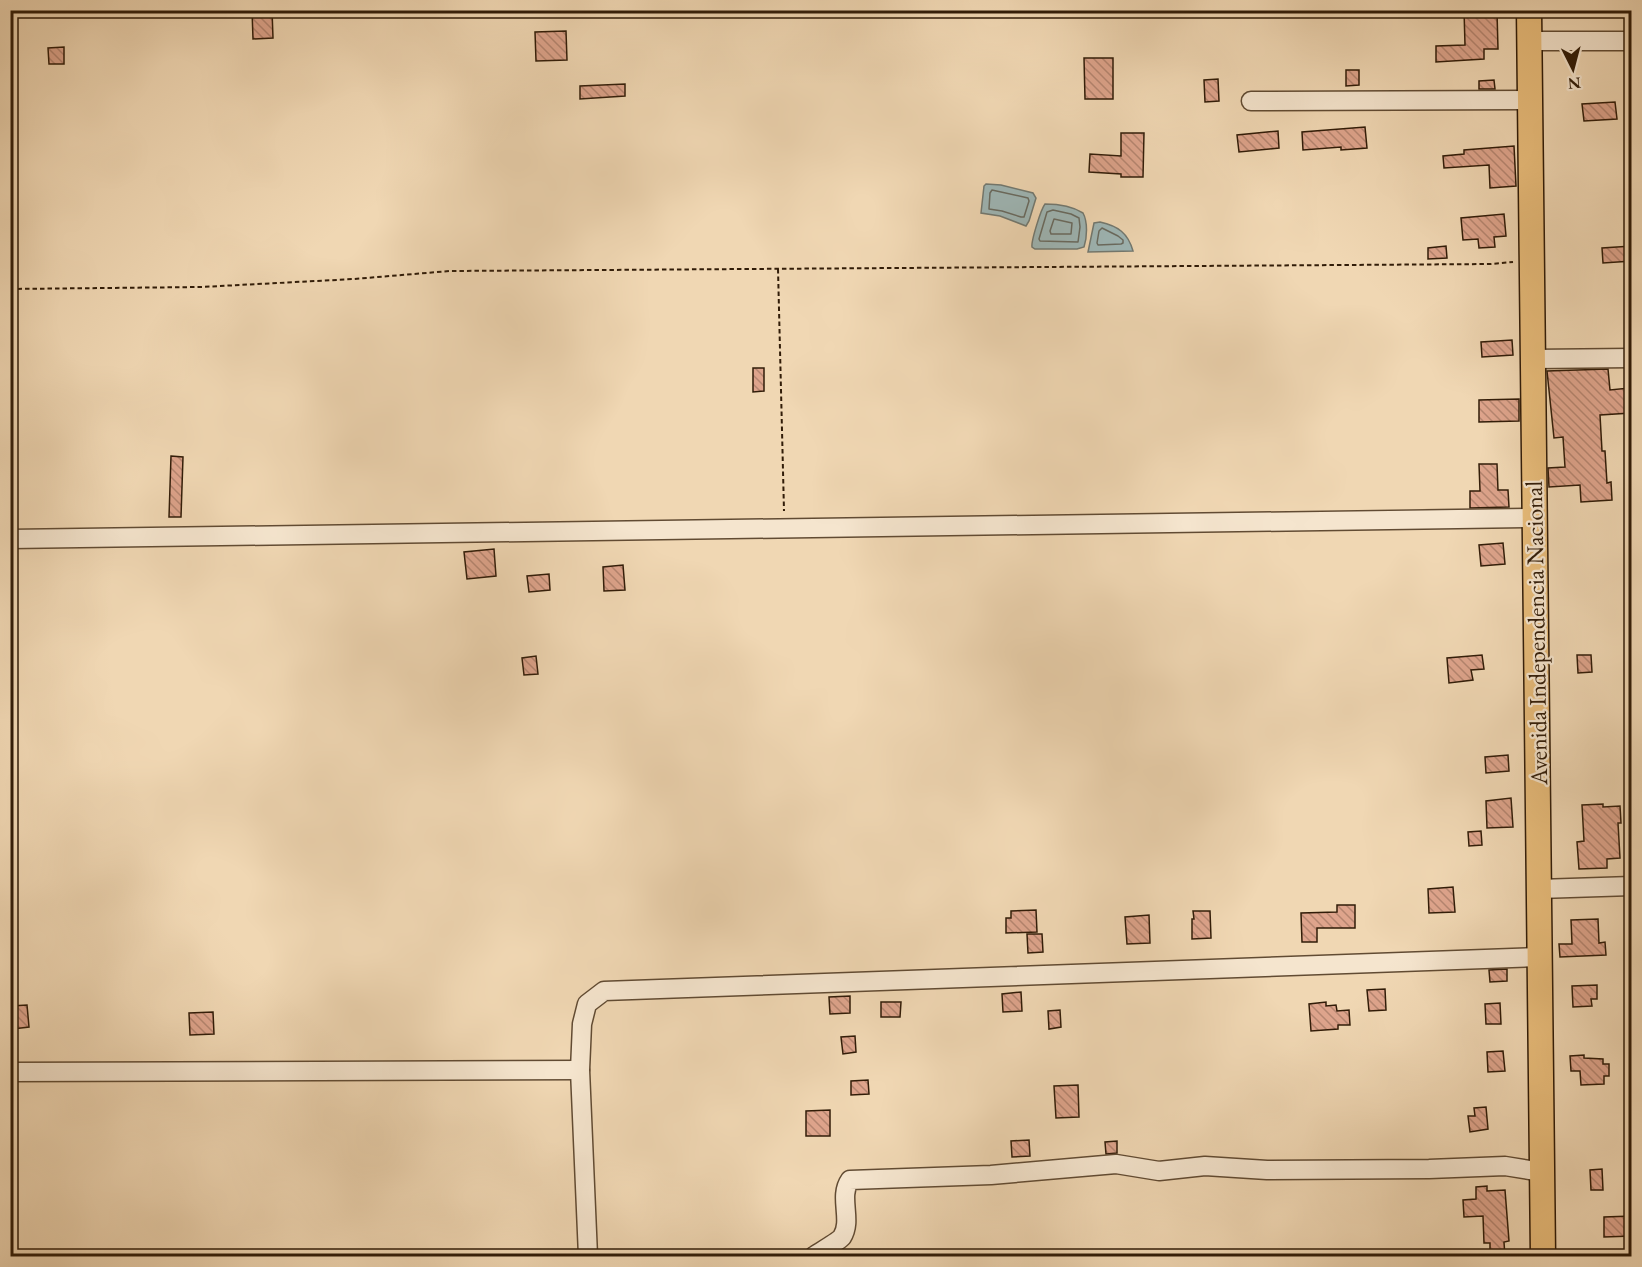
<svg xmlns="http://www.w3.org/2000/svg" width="1642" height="1267" font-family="'EB Garamond',serif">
	<defs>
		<pattern id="building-back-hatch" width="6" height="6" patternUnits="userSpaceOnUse" patternTransform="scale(1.5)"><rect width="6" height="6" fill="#dea48c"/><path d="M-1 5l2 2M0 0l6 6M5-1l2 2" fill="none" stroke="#b58570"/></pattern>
	</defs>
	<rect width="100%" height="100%" fill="#f0d7b3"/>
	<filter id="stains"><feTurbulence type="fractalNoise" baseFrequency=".00333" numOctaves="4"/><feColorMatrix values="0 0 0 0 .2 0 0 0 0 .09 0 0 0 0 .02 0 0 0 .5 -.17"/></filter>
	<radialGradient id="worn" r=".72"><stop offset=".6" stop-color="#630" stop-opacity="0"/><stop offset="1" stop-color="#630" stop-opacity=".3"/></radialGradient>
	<!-- water -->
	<g fill="#9eb7b7" stroke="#727971" stroke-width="1.5">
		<polygon points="986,184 1001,185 1033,193 1036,198 1029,221 1026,226 1000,216 981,213 984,186"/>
		<path d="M1045,204C1058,204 1072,206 1083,213C1088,222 1087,238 1084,247L1077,249H1035L1032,247C1031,241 1041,209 1045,204Z"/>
		<path d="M1100,222C1118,226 1128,233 1133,251L1088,252L1094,223Z"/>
	</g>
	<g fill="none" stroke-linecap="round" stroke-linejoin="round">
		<!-- shore -->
		<g stroke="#686a60" stroke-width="1.5">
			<polygon points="992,190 1028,198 1029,201 1024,217 1021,217 1002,211 989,209 990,193"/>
			<polygon points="1053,210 1071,214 1079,218 1080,227 1078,242 1040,241 1039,239 1047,212"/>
			<polygon points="1054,219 1072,223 1071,234 1051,234 1050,231"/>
			<polygon points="1102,228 1118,236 1123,240 1123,243 1121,244 1098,245 1097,243 1099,231"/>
		</g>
	</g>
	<!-- building -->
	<g fill="url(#building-back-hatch)" stroke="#311c08" stroke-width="1.5">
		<polygon points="252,10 272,10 273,38 253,39"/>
		<polygon points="1464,10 1497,12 1498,49 1484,49 1484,59 1436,62 1436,46 1465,45"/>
		<polygon points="566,31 567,60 536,61 535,32"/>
		<polygon points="64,47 64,64 49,64 48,48"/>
		<polygon points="1084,58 1113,58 1113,99 1085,99"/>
		<polygon points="1346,70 1359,70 1359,85 1346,86"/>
		<polygon points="1218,79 1219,101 1205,102 1204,80"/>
		<polygon points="1494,80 1495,89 1479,89 1479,81"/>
		<polygon points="625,84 625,96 580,99 580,86"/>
		<polygon points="1615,102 1617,119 1584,121 1582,104"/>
		<polygon points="1365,127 1367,148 1341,150 1341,147 1303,150 1302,132"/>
		<polygon points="1278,131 1279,148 1239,152 1237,135"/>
		<polygon points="1121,133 1144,133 1143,177 1121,177 1121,174 1089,172 1090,154 1121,156"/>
		<polygon points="1514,146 1516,186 1490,188 1489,165 1444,168 1443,156 1464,154 1464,150"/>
		<polygon points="1504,214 1506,236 1494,237 1495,247 1479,248 1478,239 1463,240 1461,218"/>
		<polygon points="1446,246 1447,258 1428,259 1428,248"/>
		<polygon points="1632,246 1632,261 1603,263 1602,248"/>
		<polygon points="1512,340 1513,355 1482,357 1481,342"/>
		<polygon points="753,368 764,368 764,391 753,392"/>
		<polygon points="1608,369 1610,390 1629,388 1631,413 1600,415 1602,451 1605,451 1607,483 1611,482 1612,500 1581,502 1580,485 1549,487 1548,468 1565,467 1563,437 1554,438 1547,371"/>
		<polygon points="1519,399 1519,421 1479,422 1479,400"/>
		<polygon points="171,456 183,457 181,517 169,517"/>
		<polygon points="1479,464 1497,464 1498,490 1508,490 1509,507 1470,508 1470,491 1480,491"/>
		<polygon points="1503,543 1505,564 1481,566 1479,545"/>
		<polygon points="494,549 496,576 467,579 464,552"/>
		<polygon points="623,565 625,590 604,591 603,567"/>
		<polygon points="549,574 550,590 529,592 527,576"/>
		<polygon points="1482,655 1484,669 1471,670 1473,680 1449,683 1447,658"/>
		<polygon points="1577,655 1591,655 1592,672 1578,673"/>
		<polygon points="536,656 538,674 524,675 522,658"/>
		<polygon points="1508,755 1509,771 1486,773 1485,757"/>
		<polygon points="1511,798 1513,827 1487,828 1486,801"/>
		<polygon points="1603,804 1603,807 1620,806 1621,823 1618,823 1620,858 1607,859 1607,868 1579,869 1577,842 1584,841 1582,805"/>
		<polygon points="1481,831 1482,845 1469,846 1468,832"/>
		<polygon points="1453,887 1455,912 1429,913 1428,889"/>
		<polygon points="1337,905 1355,905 1355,928 1317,928 1317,942 1302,942 1301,913 1337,912"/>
		<polygon points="1036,910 1037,932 1006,933 1006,918 1011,918 1011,911"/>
		<polygon points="1193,911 1210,911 1211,938 1192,939 1192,919 1194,919"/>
		<polygon points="1149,915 1150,943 1127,944 1125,917"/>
		<polygon points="1598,919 1599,943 1605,942 1606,955 1560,957 1559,944 1572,944 1571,920"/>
		<polygon points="1027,934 1042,934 1043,952 1028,953"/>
		<polygon points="1507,969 1507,981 1490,982 1489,970"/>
		<polygon points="1597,985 1597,999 1591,999 1592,1006 1573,1007 1572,986"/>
		<polygon points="1385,989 1386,1010 1369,1011 1367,990"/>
		<polygon points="1021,992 1022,1011 1003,1012 1002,994"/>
		<polygon points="850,996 850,1013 830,1014 829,997"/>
		<polygon points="881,1002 901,1002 900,1017 881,1017"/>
		<polygon points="1326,1002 1326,1006 1336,1005 1337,1011 1349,1010 1350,1025 1338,1025 1338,1029 1311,1031 1309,1004"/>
		<polygon points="1500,1003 1501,1024 1486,1024 1485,1004"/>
		<polygon points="27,1005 29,1027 13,1029 11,1006"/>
		<polygon points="1060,1010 1061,1027 1049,1029 1048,1011"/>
		<polygon points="213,1012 214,1034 190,1035 189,1013"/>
		<polygon points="855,1036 856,1052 843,1054 841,1037"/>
		<polygon points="1503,1051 1505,1071 1488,1072 1487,1052"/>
		<polygon points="1584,1055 1584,1058 1603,1059 1603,1064 1609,1064 1609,1076 1604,1076 1604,1084 1581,1085 1580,1071 1571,1071 1570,1056"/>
		<polygon points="868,1080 869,1094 851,1095 851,1081"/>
		<polygon points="1078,1085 1079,1117 1056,1118 1054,1086"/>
		<polygon points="1486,1107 1488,1129 1470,1132 1468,1116 1475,1116 1474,1108"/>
		<polygon points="830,1110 830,1136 806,1136 806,1111"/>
		<polygon points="1029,1140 1030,1156 1012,1157 1011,1141"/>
		<polygon points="1117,1141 1117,1153 1106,1154 1105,1142"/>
		<polygon points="1602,1169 1603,1190 1591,1190 1590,1170"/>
		<polygon points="1487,1186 1487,1191 1505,1190 1509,1241 1504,1242 1505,1257 1490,1257 1490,1243 1484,1243 1483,1216 1464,1217 1463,1200 1476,1199 1476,1187"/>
		<polygon points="1632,1216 1632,1236 1604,1237 1604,1217"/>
	</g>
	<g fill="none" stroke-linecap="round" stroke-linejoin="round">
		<defs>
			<g id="minor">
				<polyline points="1529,41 1632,41"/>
				<polyline points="1251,101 1530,100"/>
				<polyline points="1533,359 1632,358"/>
				<polyline points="10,539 1535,518"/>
				<polyline points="1539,889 1632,886"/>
				<polyline points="10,1072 580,1070"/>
				<polyline points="588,1256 580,1070 582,1024 587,1004 604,991 1540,957"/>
				<path d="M814,1256C820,1252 839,1241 842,1237C853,1220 838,1197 850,1180L991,1175L1116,1164L1159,1171L1205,1166L1267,1170L1429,1169L1505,1166L1542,1172"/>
			</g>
			<polyline id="major" points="1529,10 1543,1256"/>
		</defs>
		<!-- minor casing -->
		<use href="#minor" stroke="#614b33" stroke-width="21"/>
		<!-- major casing -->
		<use href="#major" stroke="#311c08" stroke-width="27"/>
		<!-- path -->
		<g stroke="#311c08" stroke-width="2" stroke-dasharray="4.5 3" stroke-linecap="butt">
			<polyline points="778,269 784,511"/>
			<polyline points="10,289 201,287 354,279 450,271 1491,264 1513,262"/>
		</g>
		<!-- minor -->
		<use href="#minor" stroke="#f5e5ce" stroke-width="18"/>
		<!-- major -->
		<use href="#major" stroke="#e8bc7a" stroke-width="24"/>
	</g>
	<g text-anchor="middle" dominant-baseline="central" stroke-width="4.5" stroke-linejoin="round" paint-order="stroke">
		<!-- street labels -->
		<g font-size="24" fill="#311c08" stroke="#f5e5ce">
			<text transform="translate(1536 633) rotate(-91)">Avenida Independencia Nacional</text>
		</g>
	</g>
	<!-- margin -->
	<rect width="1642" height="1267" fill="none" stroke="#f0d7b3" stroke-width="36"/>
	<rect x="12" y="12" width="1618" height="1243" fill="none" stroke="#311c08" stroke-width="3"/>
	<rect x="18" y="18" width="1606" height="1231" fill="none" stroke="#311c08" stroke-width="1.5"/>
	<!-- north arrow -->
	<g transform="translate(1573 69) rotate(174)" stroke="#f5e5ce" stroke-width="4.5" paint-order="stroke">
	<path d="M0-4.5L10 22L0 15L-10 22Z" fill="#311c08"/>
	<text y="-9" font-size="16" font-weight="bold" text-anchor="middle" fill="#311c08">N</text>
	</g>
	<rect width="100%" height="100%" filter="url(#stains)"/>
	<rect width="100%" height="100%" fill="url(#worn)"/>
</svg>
